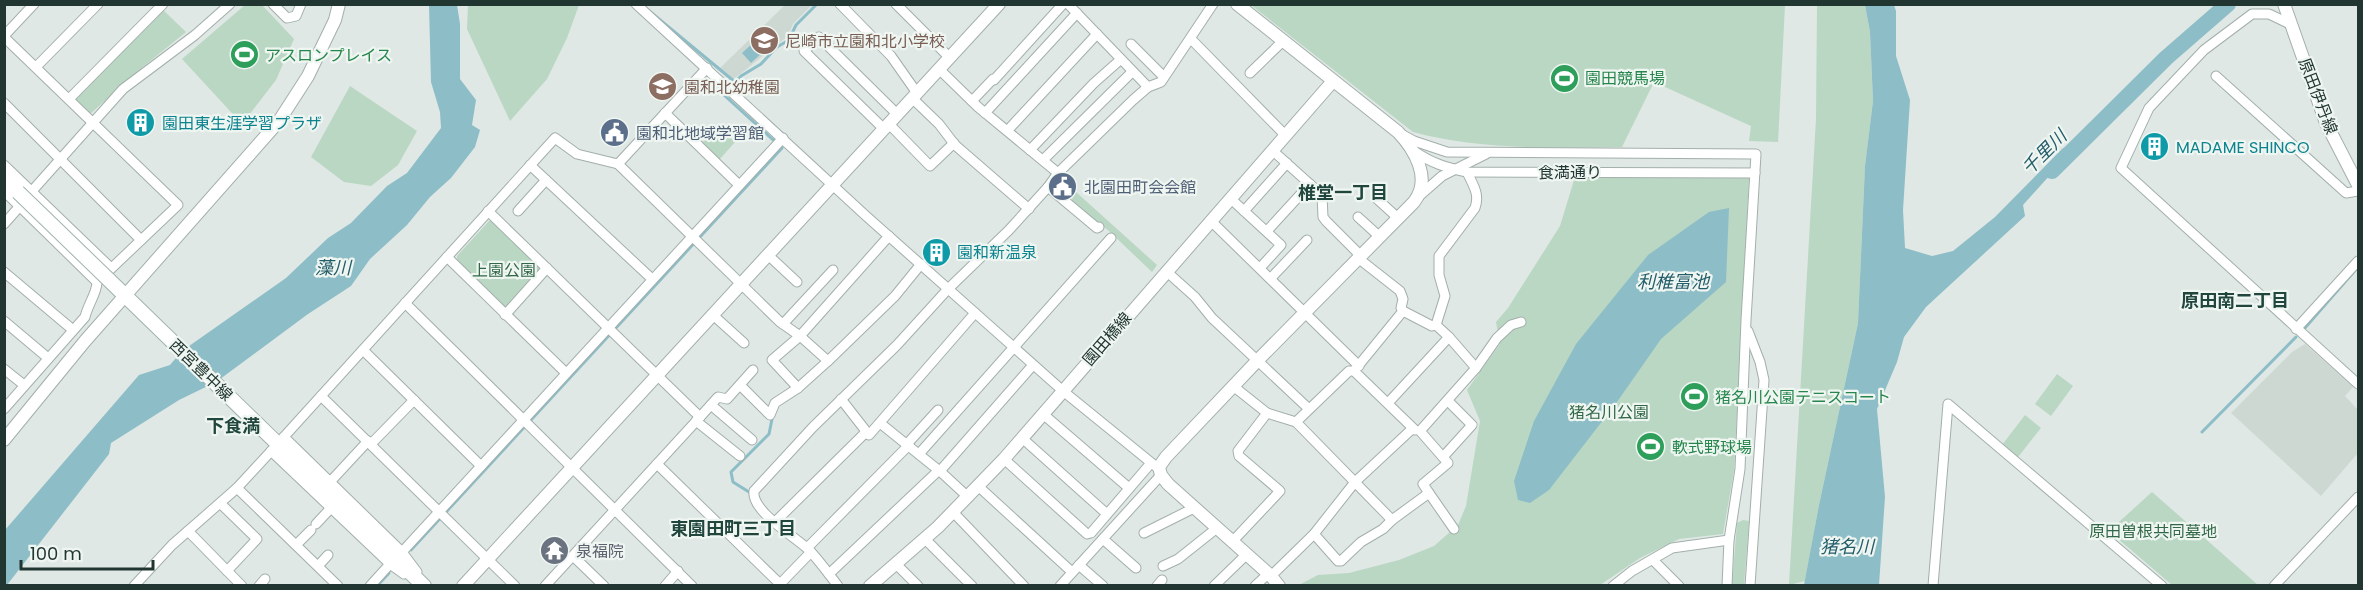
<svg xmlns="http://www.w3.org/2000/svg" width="2363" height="590" font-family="Poppins,'Noto Sans JP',sans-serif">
	<rect width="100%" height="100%" fill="#dfe8e5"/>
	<!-- built -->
	<g fill="#ced8d3">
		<polygon points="785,5 812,5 793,24 788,36 734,79 720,68"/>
		<polygon points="2305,344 2353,387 2345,396 2358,410 2358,453 2321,496 2231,413 2292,352"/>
	</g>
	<!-- green -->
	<g fill="#bad7c3">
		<polygon points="245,5 262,5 294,39 276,80 242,124 182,59"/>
		<polygon points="468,5 579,5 567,38 547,79 510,121 467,29"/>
		<path d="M1251,5H1785L1778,142L1749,141L1751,126L1654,82L1622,147C1553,148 1480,150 1413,132Z"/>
		<polygon points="1817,5 1865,5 1870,32 1873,101 1865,166 1858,323 1819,505 1805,581 1789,585 1816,119"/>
		<polygon points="162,9 186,32 139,70 89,115 74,99"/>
		<polygon points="350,86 417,131 398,165 371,186 344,182 311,157"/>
		<polygon points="717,126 735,142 719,160 702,143"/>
		<polygon points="1575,177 1749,178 1734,470 1723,534 1679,539 1640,558 1600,585 1297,586 1318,575 1349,573 1399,560 1434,546 1458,525 1466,506 1480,421 1467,390 1500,344 1496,322 1508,308 1560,226"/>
		<polygon points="1076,192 1157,265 1152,272 1109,231 1071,201"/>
		<polygon points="489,221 492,221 539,267 540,271 507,308 503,308 457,260 457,256"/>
		<polygon points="2057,374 2073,386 2051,416 2035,404"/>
		<polygon points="2025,415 2041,428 2018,457 2002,445"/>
		<polygon points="2152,492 2258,585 2172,585 2109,531"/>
		<polygon points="1743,520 1749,521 1744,585 1732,585 1737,523"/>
	</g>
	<!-- water -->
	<g fill="#8dbdc7">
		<polygon points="429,5 457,5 460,24 460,79 476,100 472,125 480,130 475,147 451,178 430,197 407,225 370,259 351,286 308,314 216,382 179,400 111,443 109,454 7,585 5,586 5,530 139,375 170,365 182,351 286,278 328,238 351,223 387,186 407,173 441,128 440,112 431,82"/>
		<polygon points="1865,5 1894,5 1896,11 1896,56 1910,100 1903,210 1905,248 1932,256 1953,251 1995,217 2062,149 2088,133 2023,205 2025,216 1926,307 1904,337 1897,362 1877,409 1885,497 1879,585 1804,585 1819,505 1858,323 1865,166 1873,101 1870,32"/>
		<polygon points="766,31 775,41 751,63 742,53"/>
		<polygon points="1729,208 1726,282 1661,339 1617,402 1549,490 1530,503 1518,500 1514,481 1534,421 1576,344 1648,255 1709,212"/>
	</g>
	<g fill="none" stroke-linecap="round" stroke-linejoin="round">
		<!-- stream -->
		<g stroke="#8dbdc7" stroke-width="3">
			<polyline points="648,10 735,82"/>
			<polyline points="2304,329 2358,267"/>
			<polyline points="2202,432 2296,337"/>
			<polyline points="749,492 733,482 731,472 769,434 772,419"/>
			<polyline points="411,550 782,148 724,95 741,76 761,64 777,47 789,40 796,25 817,4"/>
			<polyline points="377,586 389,573"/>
		</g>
		<!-- river -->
		<polyline stroke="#8dbdc7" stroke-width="16" points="2052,171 2166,58 2228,4"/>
		<defs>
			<g id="minor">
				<polyline points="273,4 287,18 296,16 301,4"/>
				<polyline points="636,4 865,215 1063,391 1159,469"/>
				<polyline points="840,4 891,56 917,93"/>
				<polyline points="896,4 950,58"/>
				<polyline points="1068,4 1148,87"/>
				<polyline points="2292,25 2269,14 2252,14 2204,50 2149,108 2121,168 2358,384"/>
				<polyline points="4,36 34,4"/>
				<path d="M4,37L178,205L97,282C97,293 88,304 85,317L4,409"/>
				<polyline points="1191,39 1285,135"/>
				<polyline points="1131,44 1164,77"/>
				<polyline points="36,67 98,4"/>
				<polyline points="939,69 978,107 1058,173"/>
				<polyline points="1250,73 1283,41"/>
				<polyline points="2216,76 2346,193 2358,191"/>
				<polyline points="912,98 939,124 955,145 1029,209"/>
				<polyline points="69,99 163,4"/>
				<polyline points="972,101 993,79 994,80 1063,4"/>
				<polyline points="4,103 141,240"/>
				<polyline points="665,113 739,185"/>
				<polyline points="985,113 1077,13"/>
				<polyline points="889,124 930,166 954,143"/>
				<polyline points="884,129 804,51 819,37 897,114"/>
				<polyline points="1008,130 1097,34"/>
				<polyline points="1403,135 1414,141 1447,152 1756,154 1746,320 1740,469 1729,540 1727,586"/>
				<polyline points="1030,150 1094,83 1120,60"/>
				<polyline points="1272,150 1322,195 1323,217 1326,221 1356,251 1363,262 1400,291 1403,299 1401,308 1403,311 1354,371"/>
				<path d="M1414,151C1431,163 1447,168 1467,172L1755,173"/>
				<polyline points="1043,160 1132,72"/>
				<polyline points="618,164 707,68"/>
				<polyline points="4,165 111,268"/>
				<polyline points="530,165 652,279"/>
				<polyline points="1048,187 1097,228 1099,227"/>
				<polyline points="4,191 97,282"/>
				<polyline points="32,191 123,89 195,35 230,4"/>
				<polyline points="1418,197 1442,176 1486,154"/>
				<polyline points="1230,198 1244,211 1287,163"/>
				<polyline points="1376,198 1398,218"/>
				<polyline points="488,211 700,417 545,586"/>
				<polyline points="518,211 546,180"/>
				<polyline points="1244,211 1281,245 1260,268"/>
				<polyline points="1358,217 1380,237"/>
				<polyline points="1211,221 1359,366"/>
				<polyline points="4,224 20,206"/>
				<polyline points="1267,231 1310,184"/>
				<polyline points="768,255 797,282"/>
				<polyline points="447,257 566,373"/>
				<polyline points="1166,271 1195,297 1212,318 1309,409"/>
				<polyline points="4,272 73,330"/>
				<polyline points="1271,278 1307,240"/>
				<polyline points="405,303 692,586"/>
				<polyline points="505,315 547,268"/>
				<polyline points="713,315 744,343"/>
				<polyline points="4,321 48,358"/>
				<polyline points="783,324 833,270"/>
				<path d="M1436,325L1445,296L1439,275V256L1475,208C1480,194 1473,185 1467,172"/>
				<polyline points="2296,329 2358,261"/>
				<polyline points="1748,331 1760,362 1764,380 1750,586"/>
				<polyline points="1449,337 1476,368"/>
				<polyline points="363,350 481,466"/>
				<polyline points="4,369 24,385"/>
				<polyline points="740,385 768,413"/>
				<polyline points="1233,386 1267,413 1296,422 1392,520 1383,529 1361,542 1341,561 1338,561 1314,534"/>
				<polyline points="798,388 772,360 800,336 889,236"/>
				<polyline points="321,396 515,586"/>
				<polyline points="841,399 869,435 975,313"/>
				<polyline points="1388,403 1449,337 1436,325 1432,326 1403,311"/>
				<polyline points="711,405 752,440"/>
				<polyline points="1043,414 1129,488"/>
				<polyline points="770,415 775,403 798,388 828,361"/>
				<polyline points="700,417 718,397 727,399 753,370"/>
				<polyline points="696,421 740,456"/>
				<polyline points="1296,422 1349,371 1354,371 1415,430"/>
				<polyline points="880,423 942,473 968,497"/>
				<polyline points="284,437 402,552 417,572"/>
				<polyline points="1022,438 1107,514"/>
				<polyline points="282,439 555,138 577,154 618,164 780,322 800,336 828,361 895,296 921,264"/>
				<polyline points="371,444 414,400"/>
				<polyline points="907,444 938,410"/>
				<polyline points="271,451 390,564 404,574"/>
				<polyline points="919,454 1111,238"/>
				<polyline points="1443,457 1472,425 1448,401"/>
				<polyline points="1004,459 1087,534 1091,533 1151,463"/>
				<polyline points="657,464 780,584 811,552"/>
				<polyline points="940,471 1033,365"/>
				<polyline points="330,482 368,441"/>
				<polyline points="978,486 1072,572"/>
				<polyline points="237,488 338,586"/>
				<polyline points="1429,493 1454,529"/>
				<polyline points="221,504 257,539 227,571"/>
				<polyline points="953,512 1024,586"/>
				<polyline points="1392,520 1429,493 1423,484 1448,463 1420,431 1476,368 1497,338 1511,325 1521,322"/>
				<polyline points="775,522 865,433"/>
				<polyline points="316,524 331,508"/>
				<polyline points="188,531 242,586"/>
				<polyline points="1144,533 1194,508"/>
				<polyline points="925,539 972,586"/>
				<polyline points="1103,539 1136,568"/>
				<polyline points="1232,542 1280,491 1239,456 1238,451 1267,413"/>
				<polyline points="296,545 311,530"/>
				<polyline points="807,548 909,445"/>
				<polyline points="402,552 783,138"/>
				<polyline points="573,556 604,586"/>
				<polyline points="1653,560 1679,586"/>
				<polyline points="896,564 918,586"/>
				<polyline points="1079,565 1103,586"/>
				<polyline points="318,566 328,555"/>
				<polyline points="1163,566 1178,559 1217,528"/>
				<polyline points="829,574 938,471"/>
				<polyline points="1271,576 1314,534 1355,482 1412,429"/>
				<polyline points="134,586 172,545 237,488 273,449"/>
				<polyline points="259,586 265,579"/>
				<polyline points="370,586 390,564"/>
				<polyline points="665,586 678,571"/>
				<path d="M838,586C828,573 819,560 808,549C794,536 751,511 754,491L813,427L897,345L948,289L1009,230L1048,187L1058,173L1133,100L1148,87L1161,82L1213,4"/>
				<polyline points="1060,586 1161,475"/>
				<polyline points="1157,586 1162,580"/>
				<polyline points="1214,586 1247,554"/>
				<polyline points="1255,586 1269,573"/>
				<polyline points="1613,586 1632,571 1672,548 1729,540"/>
				<polyline points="1933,586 1948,404 2162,586"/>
				<polyline points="2274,586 2358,497"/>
			</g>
			<g id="tertiary">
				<path d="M1237,4L1398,132C1415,150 1432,179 1414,202L1258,360L1166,457L1159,467L1161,475L1168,484L1271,576L1279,586"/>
				<polyline points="2284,4 2326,123 2358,185"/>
				<polyline points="4,440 85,341 279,121 308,76 335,20 339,4"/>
				<polyline points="463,586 999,4"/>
				<polyline points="870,586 938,527 1004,459 1333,81"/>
			</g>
			<g id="secondary">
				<polyline points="4,179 18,192"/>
				<polyline points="108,279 424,586"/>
			</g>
		</defs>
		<!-- minor casing -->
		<use href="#minor" stroke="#a3afab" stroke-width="11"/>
		<!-- tertiary casing -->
		<use href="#tertiary" stroke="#a3afab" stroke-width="14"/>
		<!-- secondary casing -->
		<use href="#secondary" stroke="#a0b3ac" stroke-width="16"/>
		<!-- minor -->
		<use href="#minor" stroke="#fff" stroke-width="9"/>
		<!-- tertiary -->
		<use href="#tertiary" stroke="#fff" stroke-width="12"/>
		<!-- secondary -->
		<use href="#secondary" stroke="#fff" stroke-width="14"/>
		<defs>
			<polyline id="secondary-bridge" points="18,192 108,279"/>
		</defs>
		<!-- secondary-bridge casing -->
		<use href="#secondary-bridge" stroke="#a0b3ac" stroke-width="16" stroke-linecap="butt"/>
		<!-- secondary-bridge -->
		<use href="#secondary-bridge" stroke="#fff" stroke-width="14"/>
	</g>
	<!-- icons -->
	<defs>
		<symbol id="school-disc" viewBox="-11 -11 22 22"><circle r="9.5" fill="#8d6e63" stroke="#eff6f2"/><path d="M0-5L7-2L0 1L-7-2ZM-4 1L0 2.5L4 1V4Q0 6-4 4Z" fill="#fff"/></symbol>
		<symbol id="stadium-disc" viewBox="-11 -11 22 22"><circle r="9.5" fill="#2e9e5b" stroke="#eff6f2"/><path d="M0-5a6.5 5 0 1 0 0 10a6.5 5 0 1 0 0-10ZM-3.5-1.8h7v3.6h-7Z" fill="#fff"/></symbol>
		<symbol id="building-disc" viewBox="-11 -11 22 22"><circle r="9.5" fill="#0f9aa8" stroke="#eff6f2"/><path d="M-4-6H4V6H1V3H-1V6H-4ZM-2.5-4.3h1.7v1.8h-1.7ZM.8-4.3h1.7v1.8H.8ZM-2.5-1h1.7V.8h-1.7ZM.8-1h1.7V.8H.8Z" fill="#fff"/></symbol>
		<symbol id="civic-disc" viewBox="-11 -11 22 22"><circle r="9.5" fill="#5c6f8a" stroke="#eff6f2"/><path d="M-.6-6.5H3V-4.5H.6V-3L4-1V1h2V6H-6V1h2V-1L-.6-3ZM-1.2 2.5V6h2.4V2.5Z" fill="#fff"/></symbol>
		<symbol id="temple-disc" viewBox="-11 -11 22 22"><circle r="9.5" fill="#6b7280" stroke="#eff6f2"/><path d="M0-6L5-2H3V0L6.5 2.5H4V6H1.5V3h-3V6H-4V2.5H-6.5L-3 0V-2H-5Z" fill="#fff"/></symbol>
	</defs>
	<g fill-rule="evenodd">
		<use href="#school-disc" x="748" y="24" width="33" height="33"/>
		<use href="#stadium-disc" x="228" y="38" width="33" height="33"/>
		<use href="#stadium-disc" x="1548" y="62" width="33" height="33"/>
		<use href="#school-disc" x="646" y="70" width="33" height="33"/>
		<use href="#building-disc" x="124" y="106" width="33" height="33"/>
		<use href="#civic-disc" x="598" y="116" width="33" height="33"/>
		<use href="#building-disc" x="2138" y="130" width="33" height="33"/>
		<use href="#civic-disc" x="1046" y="170" width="33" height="33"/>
		<use href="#building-disc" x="920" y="236" width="33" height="33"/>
		<use href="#stadium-disc" x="1678" y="380" width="33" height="33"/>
		<use href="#stadium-disc" x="1634" y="430" width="33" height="33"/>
		<use href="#temple-disc" x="538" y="534" width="33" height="33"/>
	</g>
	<g text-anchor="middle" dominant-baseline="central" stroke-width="4.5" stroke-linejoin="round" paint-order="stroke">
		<!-- education labels -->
		<g font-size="16" fill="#785e54" stroke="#eff6f2" text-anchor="start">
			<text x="785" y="41">尼崎市立園和北小学校</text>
			<text x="684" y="87">園和北幼稚園</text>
		</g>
		<!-- leisure labels -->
		<g font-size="16" fill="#27864d" stroke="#eff6f2" text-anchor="start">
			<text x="265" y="55">アスロンプレイス</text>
			<text x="1585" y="78">園田競馬場</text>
			<text x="1715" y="397">猪名川公園テニスコート</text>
			<text x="1672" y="447">軟式野球場</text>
		</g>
		<!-- street labels -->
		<g font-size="16" fill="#223631" stroke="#eff6f2">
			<text transform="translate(2318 96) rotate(69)">原田伊丹線</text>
			<text x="1570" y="172">食満通り</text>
			<text transform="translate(1107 339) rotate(-49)">園田橋線</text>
			<text transform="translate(201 370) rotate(44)">西宮豊中線</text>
		</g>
		<!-- culture labels -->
		<g font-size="16" fill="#0d838f" stroke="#eff6f2" text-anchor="start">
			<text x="162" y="123">園田東生涯学習プラザ</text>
			<text x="2176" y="147">MADAME SHINCO</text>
			<text x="957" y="252">園和新温泉</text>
		</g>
		<!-- service labels -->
		<g font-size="16" fill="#4e5e75" stroke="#eff6f2" text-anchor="start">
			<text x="636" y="133">園和北地域学習館</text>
			<text x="1084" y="187">北園田町会会館</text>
		</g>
		<!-- park labels -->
		<g font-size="16" fill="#326848" stroke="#eff6f2">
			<text x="504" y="270">上園公園</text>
			<text x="1609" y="412">猪名川公園</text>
			<text x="2153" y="531">原田曽根共同墓地</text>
		</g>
		<!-- worship labels -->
		<g font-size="16" fill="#5b616d" stroke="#eff6f2" text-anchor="start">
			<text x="576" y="551">泉福院</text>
		</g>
		<!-- water labels -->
		<g font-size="18" font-style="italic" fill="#245d6a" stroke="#eff6f2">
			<text transform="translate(2044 152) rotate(-45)">千里川</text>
			<text x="333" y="267">藻川</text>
			<text x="1673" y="281">利椎富池</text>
			<text x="1847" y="546">猪名川</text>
		</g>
		<!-- neighbourhood labels -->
		<g font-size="18" font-weight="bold" fill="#21463d" stroke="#eff6f2">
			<text x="1343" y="192">椎堂一丁目</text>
			<text x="2235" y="300">原田南二丁目</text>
			<text x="233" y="425">下食満</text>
			<text x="733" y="528">東園田町三丁目</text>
		</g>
	</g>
	<!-- border -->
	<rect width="2363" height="590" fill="none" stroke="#223631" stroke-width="12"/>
	<!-- scale -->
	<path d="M21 560v9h132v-9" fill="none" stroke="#223631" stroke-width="3"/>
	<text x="30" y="560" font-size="18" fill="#223631" stroke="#eff6f2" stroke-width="4.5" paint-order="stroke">100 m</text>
</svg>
